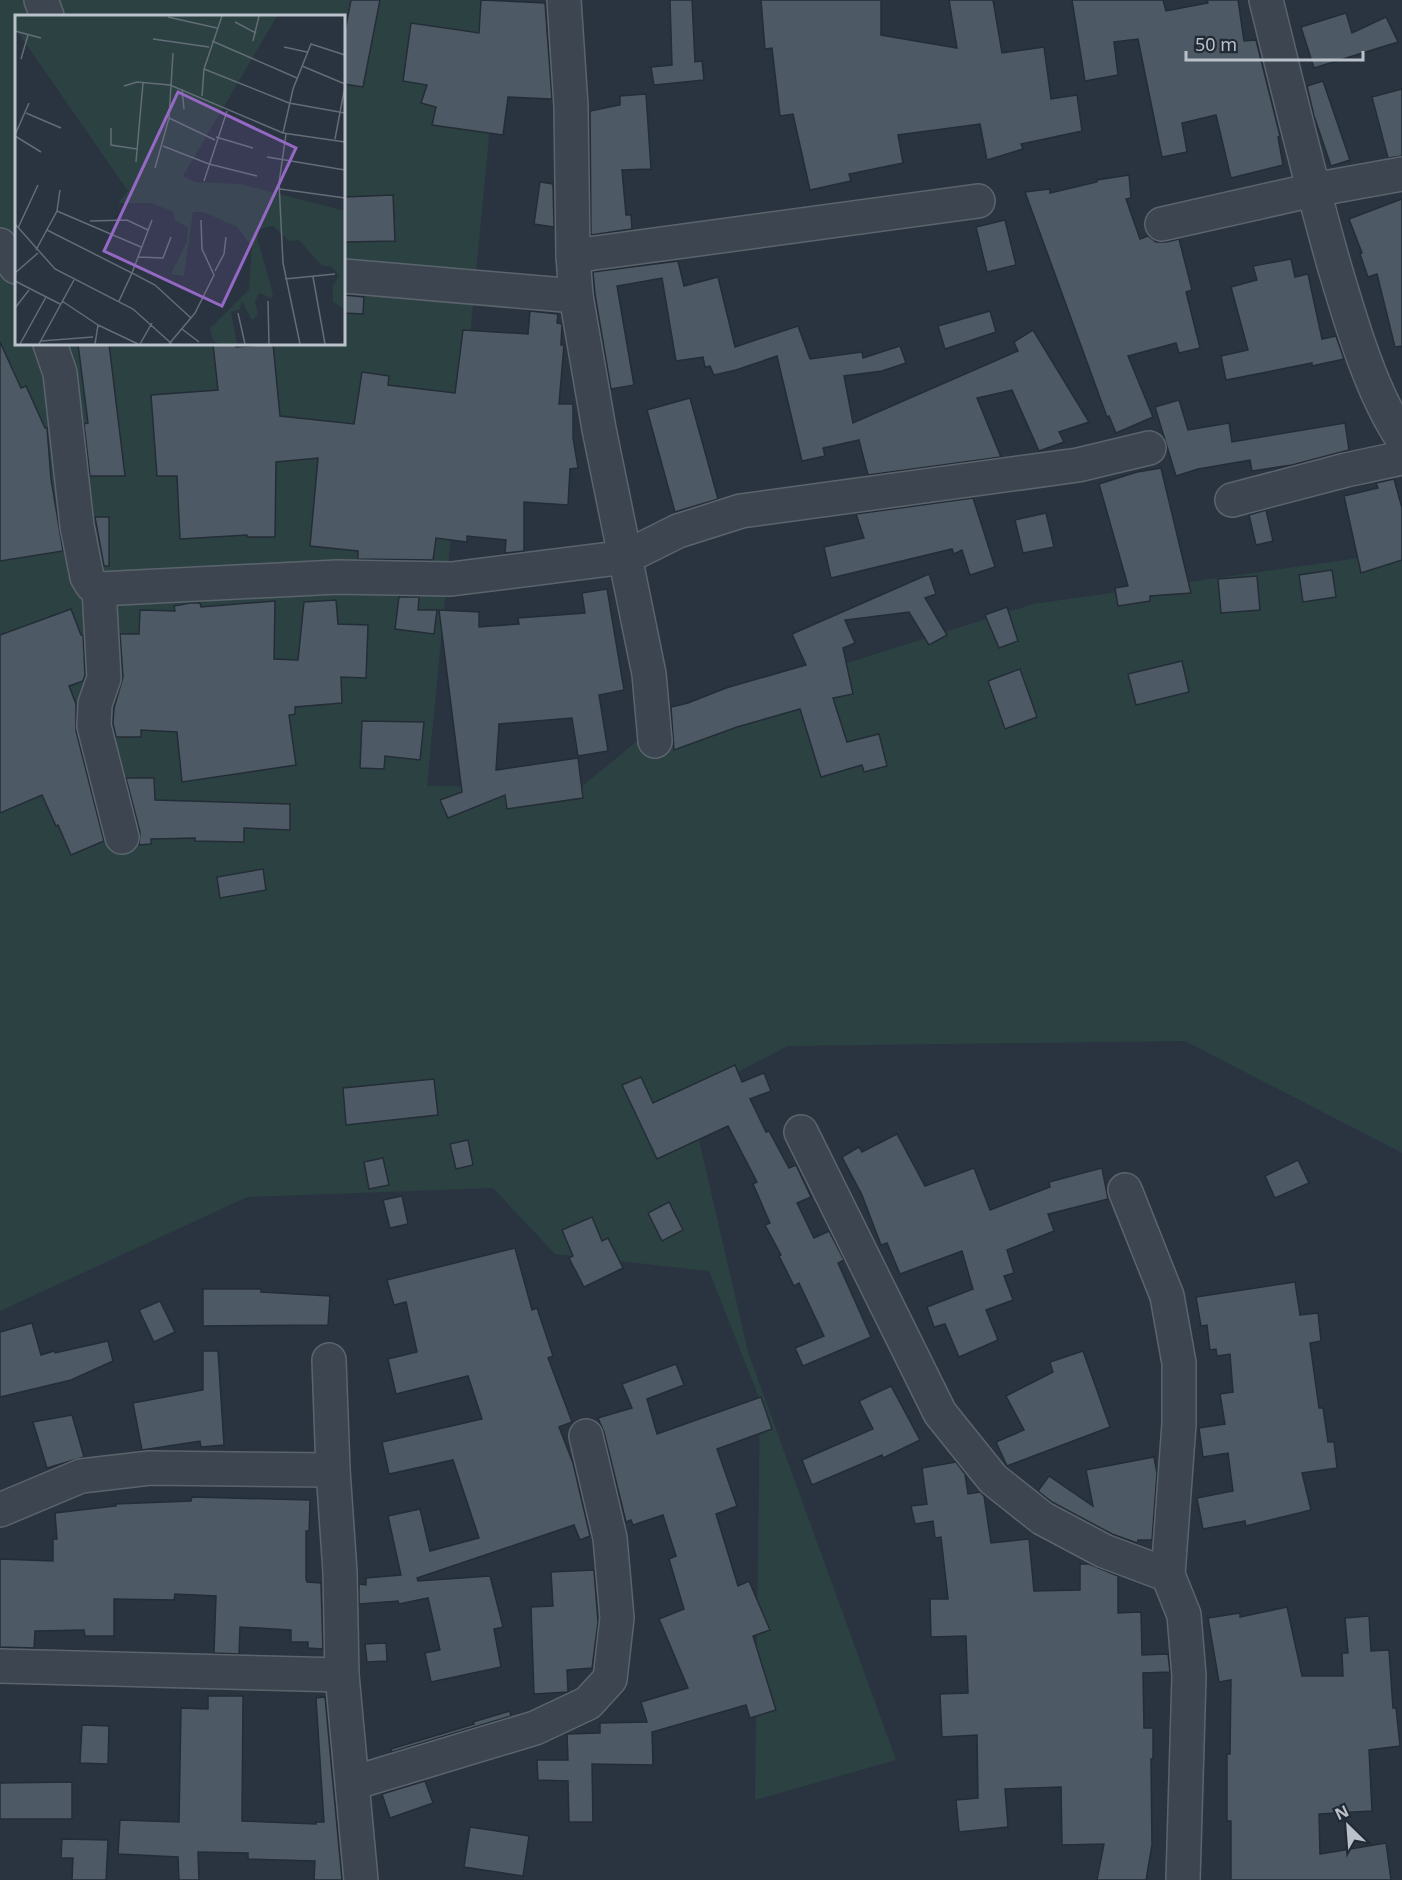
<svg xmlns="http://www.w3.org/2000/svg" width="1402" height="1880" font-family="'Noto Sans',sans-serif">
	<rect width="100%" height="100%" fill="#293440"/>
	<!-- green -->
	<path fill="#2c4242" fill-rule="evenodd" d="M0,0H502L427,786L580,788L659,723L1033,604L1402,552V1153L1185,1041L788,1046L689,1097L748,1352L896,1760L755,1800L760,1400L709,1271L555,1254L493,1188L247,1197L0,1311ZM16,16H344V344H16Z"/>
	<!-- building -->
	<g fill="#4d5a65" stroke="#242d37" stroke-width="1.5">
		<polygon points="351,0 380,0 363,87 344,84 344,36"/>
		<polygon points="481,0 545,3 552,99 508,97 503,135 432,125 436,107 421,103 427,85 403,81 411,23 479,33"/>
		<polygon points="670,0 692,0 695,62 702,61 704,80 654,85 651,67 672,65"/>
		<polygon points="761,0 881,0 881,35 957,48 949,0 993,0 1002,53 1044,47 1051,99 1077,95 1082,131 1021,144 1023,149 987,160 980,124 898,135 903,163 849,174 851,181 810,190 793,114 780,116 772,48 765,49"/>
		<polygon points="1072,0 1163,0 1166,11 1208,3 1207,0 1238,0 1244,41 1256,40 1280,136 1278,137 1283,165 1231,178 1216,115 1182,123 1187,152 1162,157 1138,39 1114,42 1118,75 1085,81"/>
		<polygon points="1346,13 1352,33 1386,17 1398,42 1314,68 1301,27"/>
		<polygon points="1323,81 1350,160 1331,166 1314,116 1307,86"/>
		<polygon points="1402,89 1402,156 1388,158 1372,97"/>
		<polygon points="646,94 651,169 622,170 626,215 631,215 632,229 591,235 590,111 620,105 620,96"/>
		<polygon points="1129,175 1131,198 1126,199 1140,239 1148,236 1156,242 1166,242 1179,239 1192,290 1186,292 1200,348 1179,353 1176,343 1128,356 1153,417 1116,433 1109,416 1107,417 1025,192 1050,189 1050,193 1097,182 1097,180"/>
		<polygon points="540,182 553,184 554,227 534,224"/>
		<polygon points="393,195 395,241 344,242 344,197"/>
		<polygon points="1402,199 1402,346 1395,347 1377,274 1368,277 1360,254 1362,253 1349,219"/>
		<polygon points="1005,220 1016,265 987,272 976,227"/>
		<polygon points="1291,259 1295,277 1308,274 1322,339 1336,336 1344,359 1312,366 1312,363 1226,380 1221,356 1248,350 1231,287 1257,280 1253,266"/>
		<polygon points="678,261 684,286 718,277 735,347 798,326 810,359 862,352 863,358 900,346 906,363 882,371 844,376 853,423 1018,351 1014,342 1033,330 1089,422 1059,432 1064,442 1039,451 1012,390 977,398 1001,457 868,475 859,440 823,448 825,456 802,461 777,356 736,370 714,375 710,366 705,367 703,357 676,361 662,278 617,286 634,385 611,389 595,294 593,272"/>
		<polygon points="344,295 364,297 363,314 344,313"/>
		<polygon points="530,311 558,314 557,323 562,324 561,345 564,345 559,404 573,404 573,438 578,468 570,469 568,505 524,502 524,551 505,553 506,540 467,536 467,542 436,538 433,560 358,559 358,551 310,546 318,458 276,462 275,537 247,537 247,535 180,539 177,476 157,476 151,395 218,390 213,344 236,344 236,347 273,344 280,416 354,424 362,372 389,376 388,385 455,393 463,330 528,334"/>
		<polygon points="990,311 996,332 945,349 938,326"/>
		<polygon points="0,342 21,388 26,386 45,428 47,428 51,479 63,551 0,561"/>
		<polygon points="78,344 109,344 125,476 90,476 84,424 88,423"/>
		<polygon points="690,398 718,499 675,512 647,410"/>
		<polygon points="1179,400 1188,430 1229,423 1232,442 1345,423 1349,450 1292,465 1252,471 1250,460 1198,469 1176,476 1155,407"/>
		<polygon points="1161,468 1191,593 1150,596 1150,601 1118,606 1115,588 1128,586 1099,484 1137,472"/>
		<polygon points="1394,479 1402,508 1402,560 1361,573 1344,496 1378,488 1376,483"/>
		<polygon points="973,498 995,567 970,575 962,550 954,554 952,549 831,578 824,547 864,538 856,514"/>
		<polygon points="1266,510 1273,541 1256,545 1249,515"/>
		<polygon points="1046,513 1054,547 1023,553 1015,520"/>
		<polygon points="95,517 109,517 109,566 104,566"/>
		<polygon points="1332,570 1336,597 1303,602 1299,575"/>
		<polygon points="929,574 936,594 925,598 947,635 929,645 909,612 845,620 855,643 843,648 853,694 833,698 847,742 879,734 887,766 864,772 862,765 821,777 800,709 737,727 674,750 671,707 688,703 726,688 806,665 792,634"/>
		<polygon points="1257,576 1260,610 1221,613 1218,579"/>
		<polygon points="607,589 624,690 599,695 608,751 578,756 572,718 499,724 496,770 578,758 583,798 507,809 505,795 448,818 440,800 462,792 439,610 479,612 479,627 519,624 518,618 585,613 582,593"/>
		<polygon points="399,597 419,597 418,610 437,610 434,634 395,629"/>
		<polygon points="336,600 338,624 368,625 366,678 341,677 342,703 295,707 295,714 289,715 296,765 182,782 177,732 141,730 141,737 116,737 113,724 114,708 123,677 120,634 139,634 140,610 175,611 174,606 190,603 200,603 201,607 275,601 274,659 298,660 304,602"/>
		<polygon points="1007,607 1018,641 999,648 985,615"/>
		<polygon points="71,609 81,635 83,635 85,675 83,681 69,686 76,704 76,731 104,841 71,855 58,825 56,826 42,795 0,813 0,635"/>
		<polygon points="1182,661 1189,692 1136,705 1128,674"/>
		<polygon points="1020,669 1037,717 1005,729 988,681"/>
		<polygon points="362,721 424,722 420,760 385,756 384,769 360,768"/>
		<polygon points="126,778 154,778 155,800 290,804 290,830 244,828 244,842 195,841 195,838 151,839 151,844 139,845 140,832"/>
		<polygon points="263,869 266,890 220,898 217,877"/>
		<polygon points="735,1065 742,1082 764,1073 771,1091 750,1099 766,1132 769,1131 789,1168 796,1165 811,1197 797,1203 814,1238 829,1231 844,1260 838,1263 871,1337 803,1366 795,1348 824,1336 799,1283 794,1286 779,1256 781,1255 765,1225 770,1223 753,1184 757,1182 728,1126 657,1159 622,1085 641,1077 653,1103"/>
		<polygon points="434,1079 438,1115 346,1125 343,1088"/>
		<polygon points="897,1134 925,1186 974,1168 990,1210 1050,1187 1049,1182 1102,1168 1108,1199 1048,1214 1054,1231 1007,1250 1014,1273 1004,1276 1013,1300 986,1310 998,1340 959,1357 945,1324 934,1327 927,1307 973,1289 962,1251 900,1274 887,1243 881,1245 862,1195 842,1157 859,1147 862,1152"/>
		<polygon points="468,1140 473,1165 456,1169 450,1144"/>
		<polygon points="383,1158 389,1185 369,1189 364,1162"/>
		<polygon points="1298,1160 1309,1183 1275,1198 1265,1176"/>
		<polygon points="402,1196 408,1224 390,1228 383,1200"/>
		<polygon points="669,1202 683,1230 662,1241 648,1213"/>
		<polygon points="592,1217 602,1241 608,1238 623,1268 584,1287 569,1258 573,1256 562,1230"/>
		<polygon points="515,1248 532,1310 537,1308 553,1356 548,1358 572,1422 559,1427 573,1463 590,1536 580,1540 574,1525 417,1578 418,1581 490,1576 503,1627 494,1629 501,1667 431,1682 425,1653 440,1650 428,1598 399,1604 398,1601 359,1604 359,1584 366,1585 366,1578 401,1575 388,1516 420,1509 430,1551 479,1538 453,1460 389,1474 382,1442 482,1419 468,1376 396,1394 388,1359 417,1352 406,1302 394,1305 387,1280"/>
		<polygon points="1295,1282 1300,1315 1318,1313 1321,1341 1310,1343 1319,1408 1323,1408 1328,1442 1334,1442 1337,1468 1302,1473 1311,1510 1246,1526 1245,1521 1203,1529 1197,1498 1233,1491 1228,1453 1203,1457 1199,1428 1225,1424 1220,1394 1233,1392 1230,1354 1217,1356 1216,1349 1210,1350 1207,1325 1201,1326 1196,1297"/>
		<polygon points="203,1289 261,1289 261,1292 330,1296 328,1325 203,1326"/>
		<polygon points="160,1301 175,1332 154,1342 139,1310"/>
		<polygon points="32,1323 41,1355 54,1351 55,1353 108,1341 113,1361 71,1380 0,1397 0,1332"/>
		<polygon points="203,1351 218,1351 224,1445 201,1447 200,1441 142,1450 133,1403 203,1390"/>
		<polygon points="1083,1351 1110,1427 1007,1466 996,1442 1024,1430 1006,1396 1053,1372 1050,1362"/>
		<polygon points="676,1364 684,1385 647,1399 657,1434 761,1397 772,1429 717,1449 737,1506 716,1514 738,1586 749,1581 770,1630 753,1636 776,1710 750,1718 746,1705 652,1732 653,1765 592,1764 593,1822 569,1822 568,1781 538,1780 537,1760 568,1760 567,1734 600,1733 600,1723 647,1722 641,1702 688,1688 659,1619 684,1609 669,1559 676,1556 663,1515 633,1525 631,1520 626,1522 604,1432 598,1418 632,1408 622,1384"/>
		<polygon points="891,1386 920,1440 883,1458 882,1455 812,1485 802,1460 873,1429 859,1401"/>
		<polygon points="72,1415 84,1457 47,1468 33,1422"/>
		<polygon points="1154,1457 1157,1473 1152,1540 1138,1540 1137,1543 1112,1534 1052,1502 1038,1491 1049,1476 1093,1506 1086,1470"/>
		<polygon points="956,1462 965,1474 968,1494 980,1492 984,1496 991,1543 1029,1539 1034,1591 1080,1590 1080,1564 1089,1564 1118,1576 1118,1613 1141,1612 1142,1655 1168,1654 1170,1672 1143,1673 1144,1728 1153,1728 1153,1759 1151,1759 1152,1845 1146,1880 1097,1880 1104,1844 1062,1845 1061,1787 1005,1789 1008,1827 959,1832 956,1800 978,1798 977,1735 942,1737 940,1694 968,1693 966,1636 931,1637 930,1599 948,1599 941,1537 935,1538 933,1521 915,1524 911,1506 927,1504 922,1468"/>
		<polygon points="192,1497 310,1500 309,1531 306,1531 306,1579 307,1582 321,1583 323,1649 308,1648 308,1642 291,1642 291,1630 240,1627 239,1654 214,1653 216,1596 175,1594 174,1600 114,1599 114,1636 85,1636 84,1630 35,1631 34,1648 0,1647 0,1559 53,1561 53,1539 57,1539 55,1513 116,1506 115,1504 191,1501"/>
		<polygon points="594,1570 598,1622 592,1668 567,1670 568,1692 534,1694 531,1607 553,1606 551,1572"/>
		<polygon points="1287,1607 1302,1676 1343,1676 1342,1653 1348,1653 1345,1618 1369,1616 1371,1651 1389,1650 1393,1708 1396,1708 1400,1746 1369,1750 1372,1811 1319,1814 1320,1854 1386,1843 1391,1880 1231,1880 1231,1821 1227,1821 1227,1754 1230,1754 1231,1680 1219,1682 1208,1618 1240,1613 1240,1617"/>
		<polygon points="386,1643 387,1661 367,1662 365,1644"/>
		<polygon points="208,1696 243,1696 242,1821 316,1824 316,1822 324,1822 316,1698 325,1697 342,1880 314,1880 315,1861 248,1859 248,1853 198,1852 199,1880 179,1880 178,1857 118,1854 120,1820 179,1822 181,1708 208,1709"/>
		<polygon points="510,1711 511,1716 392,1752 391,1749 474,1724 473,1722"/>
		<polygon points="82,1725 109,1726 108,1764 80,1763"/>
		<polygon points="425,1781 433,1803 390,1818 382,1794"/>
		<polygon points="72,1782 72,1819 0,1819 0,1783"/>
		<polygon points="470,1827 529,1836 523,1876 464,1867"/>
		<polygon points="62,1839 108,1840 106,1880 72,1880 73,1858 61,1858"/>
	</g>
	<g fill="none" stroke-linecap="round" stroke-linejoin="round">
		<defs>
			<g id="minor">
				<polyline points="41,0 47,16"/>
				<polyline points="564,0 571,106 573,256 576,296 599,429 649,674 655,741"/>
				<path d="M1266,0C1288,89 1309,177 1334,265C1350,319 1371,392 1402,438"/>
				<polyline points="1162,224 1313,190 1402,174"/>
				<polyline points="0,245 16,267"/>
				<polyline points="573,256 978,201"/>
				<polyline points="344,276 576,296"/>
				<polyline points="50,344 60,373 77,526 87,577 92,585 99,589 337,577 451,579 626,557 678,531 741,511 1078,465 1149,448"/>
				<polyline points="1232,500 1346,470 1402,458"/>
				<polyline points="99,589 104,678 95,704 94,726 122,837"/>
				<polyline points="801,1132 940,1413 993,1479 1042,1518 1104,1551 1168,1575 1184,1615 1189,1676 1183,1880"/>
				<polyline points="1125,1190 1167,1296 1179,1363 1179,1424 1168,1575"/>
				<polyline points="329,1360 333,1470 340,1572 342,1675 361,1880"/>
				<polyline points="0,1510 81,1476 150,1468 333,1470"/>
				<polyline points="0,1666 342,1675"/>
				<polyline points="353,1783 535,1728 588,1703 610,1679 617,1618 610,1538 586,1436"/>
			</g>
		</defs>
		<!-- minor casing -->
		<use href="#minor" stroke="#5b646d" stroke-width="36"/>
		<!-- minor -->
		<use href="#minor" stroke="#3d4650" stroke-width="33"/>
	</g>
	<!-- overview -->
	<g transform="translate(15 15)">
		<rect width="330" height="330" fill="#293440"/>
		<path d="M0,1H262L168,161L181,167L226,169L330,196V294L318,287V271L324,260L317,252L306,250L284,225L274,226L258,211L244,214L242,223L258,279L256,283L244,278L240,286L243,300L237,305L227,286L225,294L216,297L222,329H204L197,324L195,313L234,275L237,232L222,212L188,197H178L169,261L156,259L172,226L173,213L160,205L158,197L137,188H103L113,176L0,13Z" fill="#2c4242"/>
		<path fill="none" stroke="#636c77" stroke-width="1.5" d="M153,2L202,13M220,7L241,18M0,16L26,23M138,24L194,32M197,26L282,63M238,26L244,1M269,32L292,37M158,38L154,103L200,125M6,44L13,20M287,51L330,69M189,54L274,88L330,98M109,71L122,67L155,70L268,118L330,127M167,74L169,94M187,81L189,54L207,1M11,98L46,113M96,113V130L122,134M268,118L278,74L296,29L330,40M271,119L264,168L268,248L285,329M0,120L14,88M0,121L26,137M201,122L238,133M320,124L330,71M148,131L194,149L242,161M252,142L330,155M121,147L128,68M140,153L154,103M189,166L212,96M265,174L330,183M42,196L126,232M137,205L117,258L140,270L176,303M75,206L112,205L133,215M0,209L40,254L118,294L157,329M3,213L23,170M32,215L117,258L104,286M21,235L42,196L45,175M123,242L148,243L156,222M200,256L209,239L211,222M0,258L23,238M298,262L310,329M270,264L320,259M0,266L45,289M47,286L83,310L80,329M253,286L254,329M0,293L14,275M223,298L230,329M83,310L123,329M167,314L184,327M26,326L78,322M5,329L31,282M24,329L59,265M125,329L137,308M154,329L180,298L199,260L187,234L186,205"/>
		<path fill="#9468c3" fill-opacity="0.15" stroke="#9468c3" stroke-width="3" d="M163,77L281,133L207,291L89,236Z"/>
		<rect width="330" height="330" fill="none" stroke="#bac1ca" stroke-width="3"/>
	</g>
	<!-- north arrow -->
	<g transform="translate(1348 1826) rotate(335)" stroke="#222b35" stroke-width="4.5" paint-order="stroke">
	<path d="M0-4.5L10 22L0 15L-10 22Z" fill="#bac1ca"/>
	<text y="-9" font-size="16" font-weight="bold" text-anchor="middle" fill="#bac1ca">N</text>
	</g>
	<!-- scale -->
	<path d="M1186 51v9h177v-9" fill="none" stroke="#bac1ca" stroke-width="3"/>
	<text x="1195" y="51" font-size="18" fill="#bac1ca" stroke="#222b35" stroke-width="4.5" paint-order="stroke">50 m</text>
</svg>
